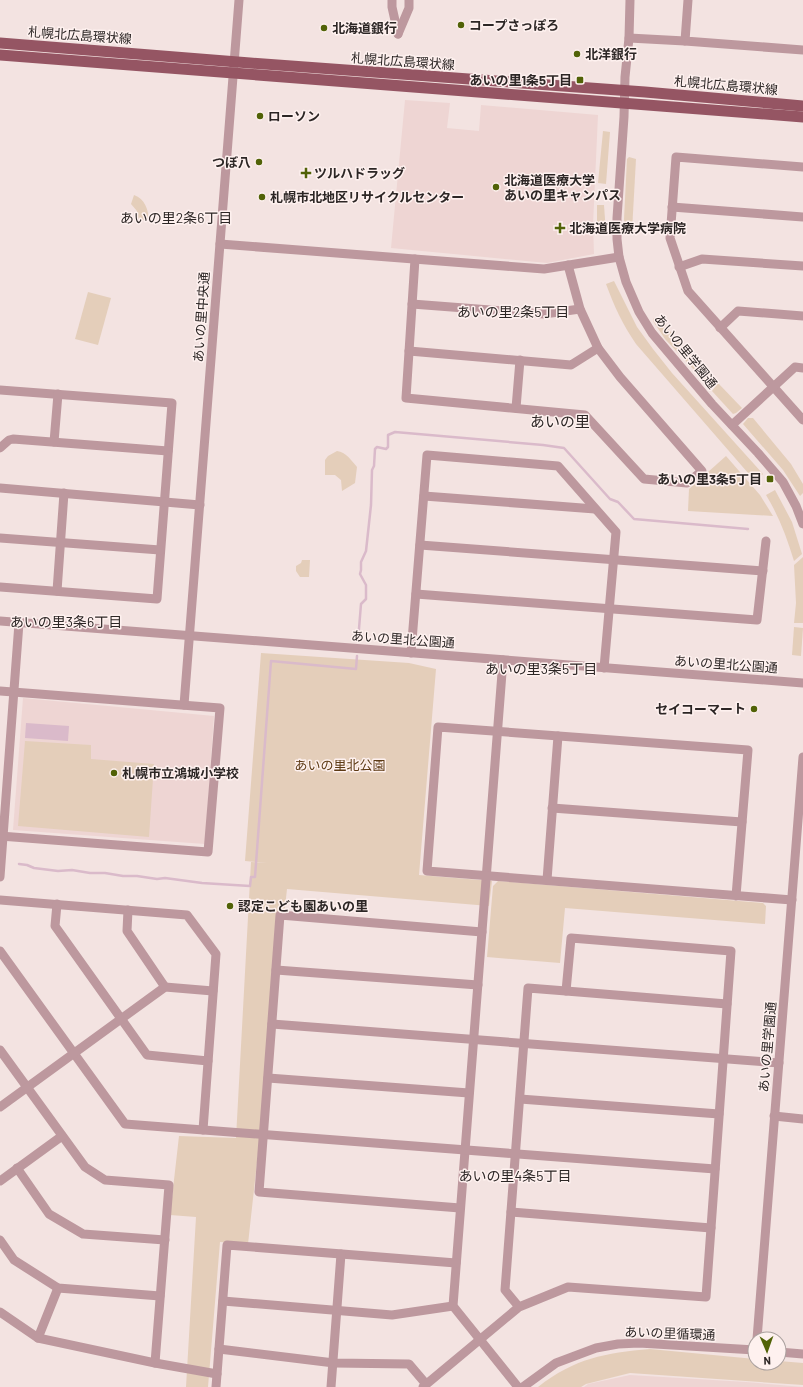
<svg xmlns="http://www.w3.org/2000/svg" width="803" height="1387" font-family="Barlow,'Noto Sans JP',sans-serif">
	<rect width="100%" height="100%" fill="#f3e3e1"/>
	<!-- built -->
	<g fill="#eed5d3">
		<polygon points="405,100 450,103 447,128 479,131 481,105 598,115 593,225 594,254 547,263 391,248"/>
		<polygon points="23,698 214,716 205,844 13,830"/>
		<polygon points="630,1375 746,1382 803,1387 584,1387 588,1384"/>
	</g>
	<!-- green -->
	<g fill="#e4ceba">
		<polygon points="603,131 610,132 606,184 598,183"/>
		<polygon points="629,157 636,159 632,231 625,231 624,219 627,159"/>
		<path d="M134,195C145,199 148,209 149,220H139L137,218V211L131,204Z"/>
		<polygon points="597,205 604,205 606,233 597,234"/>
		<path d="M614,281L637,327L653,349L672,373L763,474L755,481L636,344C623,325 614,306 606,284Z"/>
		<polygon points="88,292 111,298 98,345 75,339"/>
		<polygon points="656,317 661,317 670,331 684,346 679,354 665,339 653,321 653,319"/>
		<polygon points="687,349 715,380 710,387 682,357"/>
		<polygon points="718,383 742,408 736,413 733,414 712,391"/>
		<polygon points="748,418 753,418 791,464 803,484 803,493 800,496 783,470 743,424"/>
		<path d="M337,451C346,452 351,460 357,467L355,483L342,491L341,480L335,475H325V460L328,456Z"/>
		<polygon points="726,456 760,495 773,516 688,511 689,489"/>
		<path d="M775,490L792,522L802,554L794,561C787,538 779,516 766,495Z"/>
		<polygon points="803,557 803,623 794,623 796,603 794,565"/>
		<polygon points="302,560 310,560 309,577 300,577 296,571 296,566 301,563"/>
		<polygon points="794,627 803,628 801,656 792,655"/>
		<polygon points="261,653 409,663 436,669 419,875 492,881 489,906 287,889 248,1244 220,1242 208,1387 186,1387 196,1217 170,1215 179,1136 236,1138 251,862 267,863 245,861"/>
		<polygon points="25,741 91,745 91,759 154,764 149,837 18,826"/>
		<polygon points="498,881 763,903 766,906 765,924 565,908 560,963 487,957 493,886"/>
		<path d="M650,1349L755,1359V1363H779V1361L803,1363V1385L630,1373L586,1384L581,1387H538C575,1358 605,1353 650,1349Z"/>
	</g>
	<!-- water -->
	<polygon fill="#dabaca" points="26,723 69,726 68,741 25,738"/>
	<g fill="none" stroke-linecap="round" stroke-linejoin="round">
		<!-- stream -->
		<g stroke="#dabaca" stroke-width="2.5">
			<polyline points="358,641 361,604 366,599 366,585 360,574 361,570 361,562 366,551 371,505 372,470 374,466 375,449 377,447 386,449 388,447 388,435 395,432 543,445 564,448 610,499 618,502 634,519 748,529"/>
			<polyline points="19,864 27,865 34,868 58,871 72,870 90,873 105,873 123,876 137,876 157,879 165,878 202,883 250,886 251,877 255,877 271,661 356,669 357,656"/>
		</g>
		<!-- minor -->
		<g stroke="#bd989e" stroke-width="9">
			<polyline points="392,0 392,7 398,34"/>
			<polyline points="630,0 629,38 625,77 624,117 617,218 617,239 619,257 626,282 639,312 652,333 712,404 758,453 783,482 796,506 803,524"/>
			<polyline points="688,0 685,41 803,50"/>
			<polyline points="398,34 409,8 409,0"/>
			<polyline points="629,38 685,41"/>
			<polyline points="803,167 676,157 670,238 688,291 803,420"/>
			<polyline points="672,207 803,217"/>
			<polyline points="220,244 544,269 619,257"/>
			<polyline points="415,259 406,398 585,415 644,479 687,483 702,471 620,377 598,348 580,309 568,265"/>
			<polyline points="679,267 702,259 803,266"/>
			<polyline points="412,304 544,314 580,309"/>
			<polyline points="720,328 738,311 803,316"/>
			<polyline points="409,351 571,365 598,348"/>
			<polyline points="0,390 172,403 157,599 0,587"/>
			<polyline points="516,408 520,360"/>
			<polyline points="732,425 795,367 803,368"/>
			<polyline points="54,442 58,394"/>
			<polyline points="0,448 9,440 13,439 168,451"/>
			<polyline points="0,488 200,505"/>
			<polyline points="424,496 595,509"/>
			<polyline points="0,538 160,550"/>
			<polyline points="420,545 763,571"/>
			<polyline points="57,591 64,493"/>
			<polyline points="416,594 757,620 766,541"/>
			<polyline points="0,621 803,683"/>
			<polyline points="411,653 427,455 558,466 616,532 604,668"/>
			<polyline points="503,660 453,1306 518,1387"/>
			<polyline points="0,691 220,708 208,852 0,836"/>
			<polyline points="184,705 239,0"/>
			<polyline points="552,808 742,822"/>
			<polyline points="0,877 19,623"/>
			<polyline points="547,880 558,736"/>
			<polyline points="736,896 748,750 438,727 427,871 792,900"/>
			<polyline points="0,900 187,915 216,954 203,1130"/>
			<polyline points="57,904 55,926 147,1055 208,1061"/>
			<polyline points="128,910 127,931 165,987"/>
			<polyline points="0,951 125,1124 715,1169"/>
			<polyline points="276,970 478,985"/>
			<polyline points="566,991 727,1004"/>
			<polyline points="272,1024 779,1063"/>
			<polyline points="0,1050 85,1167 105,1180 169,1185 155,1363"/>
			<polyline points="268,1078 469,1093"/>
			<polyline points="520,1099 719,1114"/>
			<polyline points="0,1107 165,987 213,991"/>
			<polyline points="774,1116 803,1119"/>
			<polyline points="17,1168 49,1214 83,1234 165,1240"/>
			<polyline points="0,1181 62,1136"/>
			<polyline points="460,1208 259,1192 280,915 482,932"/>
			<polyline points="511,1212 711,1228"/>
			<polyline points="0,1240 14,1260 58,1288 160,1296"/>
			<polyline points="223,1301 392,1315 453,1306"/>
			<polyline points="0,1312 38,1338 155,1363 217,1374"/>
			<polyline points="38,1338 58,1288"/>
			<polyline points="757,1339 803,757"/>
			<polyline points="219,1349 334,1363 409,1364 426,1384"/>
			<polyline points="779,1352 803,1354"/>
			<polyline points="216,1387 227,1245 456,1263"/>
			<polyline points="331,1387 341,1254"/>
			<polyline points="423,1387 519,1307 568,1287 706,1297 731,951 571,938 566,991 528,988 505,1290 519,1307"/>
			<polyline points="523,1387 556,1363 596,1348 618,1344 639,1343 755,1350"/>
		</g>
		<!-- major -->
		<g stroke="#955563" stroke-width="11">
			<polyline points="0,43 250,63 645,92 803,106"/>
			<polyline points="0,55 803,117"/>
		</g>
	</g>
	<!-- markers -->
	<g fill="#516207" stroke="#fef1ef" stroke-width="1.5">
		<circle cx="461" cy="25" r="4"/>
		<circle cx="324" cy="28" r="4"/>
		<circle cx="577" cy="54" r="4"/>
		<rect x="576" y="76" width="8" height="8" rx="2"/>
		<circle cx="260" cy="116" r="4"/>
		<circle cx="259" cy="162" r="4"/>
		<path d="M304 167h4v4h4v4h-4v4h-4v-4h-4v-4h4z"/>
		<circle cx="496" cy="187" r="4"/>
		<circle cx="262" cy="197" r="4"/>
		<path d="M558 222h4v4h4v4h-4v4h-4v-4h-4v-4h4z"/>
		<rect x="766" y="475" width="8" height="8" rx="2"/>
		<circle cx="754" cy="709" r="4"/>
		<circle cx="114" cy="773" r="4"/>
		<circle cx="230" cy="906" r="4"/>
	</g>
	<g text-anchor="middle" dominant-baseline="central" stroke-width="3" stroke-linejoin="round" paint-order="stroke">
		<!-- poi labels -->
		<g font-size="13" font-weight="bold" fill="#2c2625" stroke="#fef1ef" text-anchor="start">
			<text x="469" y="25">コープさっぽろ</text>
			<text x="332" y="28">北海道銀行</text>
			<text x="585" y="54">北洋銀行</text>
			<text x="572" y="80" text-anchor="end">あいの里1条5丁目</text>
			<text x="268" y="116">ローソン</text>
			<text x="251" y="162" text-anchor="end">つぼ八</text>
			<text x="314" y="173">ツルハドラッグ</text>
			<text x="504" y="180">北海道医療大学<tspan x="504" dy="15">あいの里キャンパス</tspan></text>
			<text x="270" y="197">札幌市北地区リサイクルセンター</text>
			<text x="569" y="228">北海道医療大学病院</text>
			<text x="762" y="479" text-anchor="end">あいの里3条5丁目</text>
			<text x="746" y="709" text-anchor="end">セイコーマート</text>
			<text x="122" y="773">札幌市立鴻城小学校</text>
			<text x="238" y="906">認定こども園あいの里</text>
		</g>
		<!-- street labels -->
		<g font-size="13" fill="#2c2625" stroke="#fef1ef">
			<text transform="translate(80 35) rotate(4)">札幌北広島環状線</text>
			<text transform="translate(403 61) rotate(4)">札幌北広島環状線</text>
			<text transform="translate(726 85) rotate(5)">札幌北広島環状線</text>
			<text transform="translate(201 317) rotate(-86)">あいの里中央通</text>
			<text transform="translate(686 351) rotate(51)">あいの里学園通</text>
			<text transform="translate(403 639) rotate(4)">あいの里北公園通</text>
			<text transform="translate(726 664) rotate(4)">あいの里北公園通</text>
			<text transform="translate(767 1047) rotate(-85)">あいの里学園通</text>
			<text transform="translate(670 1333) rotate(2)">あいの里循環通</text>
		</g>
		<!-- park labels -->
		<g font-size="13" fill="#5d3a14" stroke="#fef1ef">
			<text x="340" y="765">あいの里北公園</text>
		</g>
		<!-- neighbourhood labels -->
		<g font-size="14" fill="#2c2625" stroke="#fef1ef">
			<text x="176" y="217">あいの里2条6丁目</text>
			<text x="513" y="311">あいの里2条5丁目</text>
			<text x="66" y="621">あいの里3条6丁目</text>
			<text x="541" y="668">あいの里3条5丁目</text>
			<text x="515" y="1175">あいの里4条5丁目</text>
		</g>
		<!-- quarter labels -->
		<g font-size="15" fill="#2c2625" stroke="#fef1ef">
			<text x="560" y="421">あいの里</text>
		</g>
	</g>
	<!-- north arrow -->
	<g transform="translate(767 1351) rotate(178)"><circle r="19" fill="#fef1ef" stroke="#aaa09e"/>
	<path d="M0-3L7 15L0 10L-7 15Z" fill="#516207"/>
	<text y="-6" font-size="11" font-weight="bold" text-anchor="middle" fill="#2c2625">N</text>
	</g>
</svg>
